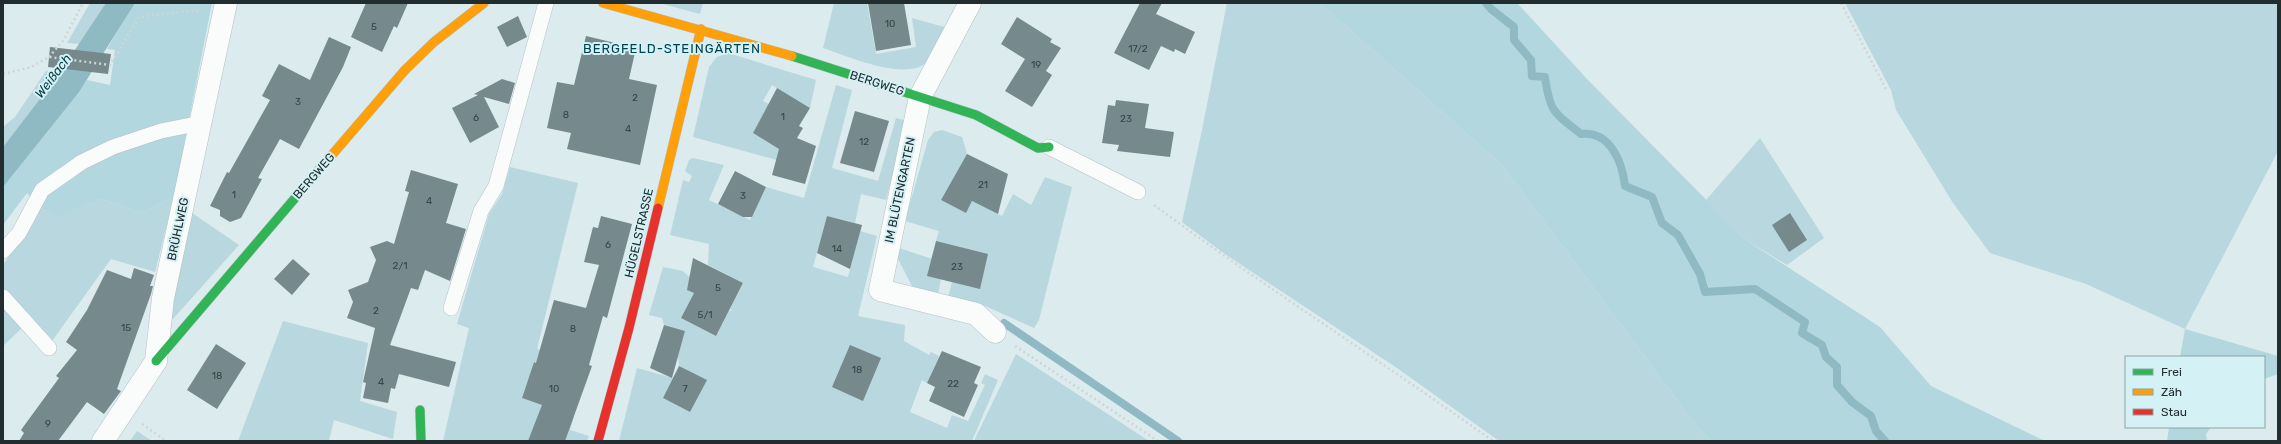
<svg xmlns="http://www.w3.org/2000/svg" width="2281" height="444" font-family="Rubik,sans-serif">
	<rect width="100%" height="100%" fill="#dcebee"/>
	<!-- green -->
	<g fill="#b8d7de">
		<polygon points="90,3 106,3 80,44 67,43"/>
		<polygon points="659,3 703,3 700,14"/>
		<path d="M834,3H867L876,54L916,47L912,18L948,28C942,39 936,57 925,64C901,80 848,56 823,48Z"/>
		<polygon points="1227,3 1320,3 1503,166 1697,427 1711,441 1499,441 1397,368 1225,254 1182,222 1202,130"/>
		<polygon points="1845,3 2278,3 2278,151 2185,329 2086,284 1990,253 1953,203 1896,110 1891,90"/>
		<polygon points="728,53 816,80 810,108 772,85 763,101 769,104 753,133 788,154 784,162 693,137 709,67 717,57"/>
		<polygon points="46,71 59,74 3,147 3,127 15,117"/>
		<polygon points="836,85 852,90 832,168 878,181 896,118 907,121 886,200 861,194 855,223 827,216 813,267 848,277 860,231 877,236 858,316 905,325 904,341 929,355 931,352 939,356 927,383 922,380 910,412 947,428 952,415 968,421 985,385 981,383 985,374 998,380 972,441 619,441 637,368 673,378 663,398 690,412 706,381 679,366 678,356 685,331 664,325 662,318 649,315 663,267 683,271 698,285 687,289 694,293 681,318 716,336 729,311 732,311 730,309 743,283 708,265 709,244 670,235 683,180 689,182 692,176 685,171 689,160 693,158 724,165 709,200 750,220 766,187 804,198"/>
		<polygon points="942,130 962,137 967,154 941,200 966,213 972,201 1002,216 1013,194 1031,205 1045,177 1072,187 1039,320 1034,328 983,305 948,297 952,282 936,241 939,231 905,221 928,140 934,132"/>
		<polygon points="1760,138 1824,238 1787,265 1746,240 1706,200"/>
		<polygon points="510,167 578,183 537,349 564,358 561,371 534,362 522,398 574,416 570,430 589,436 587,441 443,441 469,328 457,324 489,214 502,194"/>
		<polygon points="174,196 155,272 111,259 52,341 3,290 3,265 41,208 57,215 101,199 142,213"/>
		<polygon points="192,213 239,245 173,319 169,317"/>
		<polygon points="899,248 932,259 941,279 938,294 913,288 897,257"/>
		<polygon points="3,306 23,327 3,346"/>
		<polygon points="283,321 368,343 360,401 397,412 393,439 334,420 329,441 238,441"/>
		<polygon points="1016,354 1149,441 974,441"/>
		<polygon points="137,431 152,441 130,441"/>
	</g>
	<!-- forest -->
	<g fill="#b2d7de">
		<polygon points="134,3 212,3 174,196 142,213 101,199 57,216 41,208 27,193 3,225 3,187 87,80 110,85 115,50 107,49"/>
		<polygon points="1320,3 1517,3 1588,80 1746,240 1880,327 1931,386 2045,441 1711,441 1697,427 1503,166"/>
		<polygon points="2185,329 2278,356 2278,374 2264,379 2264,357 2180,357"/>
		<polygon points="2169,427 2211,427 2206,434 2207,441 2167,441"/>
	</g>
	<!-- water -->
	<polygon fill="#90bac3" points="106,3 135,3 79,92 3,187 3,147 59,74"/>
	<g fill="none" stroke-linecap="round" stroke-linejoin="round">
		<!-- stream -->
		<g stroke="#90bac3" stroke-width="8">
			<path d="M1486,3L1491,9L1514,27V40L1531,60L1532,76L1545,77C1550,112 1553,112 1581,134C1610,131 1622,161 1625,186L1652,197L1662,223L1678,235L1700,274L1705,292L1755,289L1805,322L1802,333L1822,345L1826,357L1837,367V385L1852,402L1871,416L1876,431L1885,441"/>
			<polyline points="1004,323 1178,441"/>
		</g>
	</g>
	<!-- building -->
	<g fill="#76898c">
		<polygon points="366,3 408,3 397,28 394,26 382,52 351,37"/>
		<polygon points="868,3 904,3 911,45 876,51"/>
		<polygon points="1140,3 1162,3 1156,14 1195,32 1185,54 1175,49 1174,52 1161,46 1149,70 1114,53"/>
		<polygon points="518,16 527,37 507,47 497,27"/>
		<polygon points="1017,17 1052,39 1050,42 1061,48 1046,71 1052,75 1032,107 1005,91 1025,59 1001,44"/>
		<polygon points="586,36 636,48 629,79 657,85 640,165 567,149 571,133 547,128 557,82 574,85"/>
		<polygon points="329,37 351,47 343,67 299,149 280,139 258,178 262,179 241,218 230,222 220,216 220,210 210,206 227,172 229,173 270,100 262,96 279,64 310,80"/>
		<polygon points="50,47 111,54 108,74 48,67"/>
		<polygon points="502,79 515,83 509,104 484,97 499,127 470,143 452,108 478,95 474,94"/>
		<polygon points="777,88 810,108 799,126 803,128 797,138 816,146 805,184 772,175 779,149 753,133"/>
		<polygon points="1116,100 1149,104 1145,128 1174,132 1170,157 1117,151 1119,145 1102,143 1108,105 1115,106"/>
		<polygon points="855,111 889,121 874,172 840,163"/>
		<polygon points="967,154 1008,174 998,214 972,201 966,213 941,200"/>
		<polygon points="411,170 458,184 446,223 466,229 450,281 425,270 418,290 411,288 390,345 456,362 449,387 399,374 395,389 391,388 388,403 363,398 366,383 363,382 375,328 347,318 353,302 348,290 368,282 376,260 370,247 387,241 394,244 409,192 405,191"/>
		<polygon points="735,171 766,187 752,217 743,217 718,204"/>
		<polygon points="1790,213 1807,240 1789,252 1772,225"/>
		<polygon points="601,216 632,224 607,318 603,316 589,365 592,366 565,441 528,441 542,405 522,398 534,362 536,363 554,300 586,308 599,265 584,262 593,227 598,228"/>
		<polygon points="827,216 862,225 850,269 817,253"/>
		<polygon points="936,241 988,254 980,289 927,276"/>
		<polygon points="693,258 743,283 716,336 681,318 694,293 687,290"/>
		<polygon points="293,259 310,274 292,295 274,279"/>
		<polygon points="134,268 154,275 150,286 153,286 151,294 117,389 121,391 104,414 87,402 58,441 19,441 24,433 21,430 59,378 56,376 77,350 66,342 87,310 107,270 131,279"/>
		<polygon points="664,325 685,331 672,378 650,368"/>
		<polygon points="216,344 246,363 217,409 187,390"/>
		<polygon points="850,345 881,358 863,401 832,387"/>
		<polygon points="942,351 981,367 974,383 978,385 964,417 929,401 935,387 927,383"/>
		<polygon points="679,366 707,380 690,412 663,398"/>
	</g>
	<g fill="none" stroke-linecap="round" stroke-linejoin="round">
		<defs>
			<g id="lane">
				<polyline points="1049,147 1138,192"/>
				<polyline points="3,251 19,233 42,190 82,162 113,147 161,131 201,123"/>
				<polyline points="3,297 49,348"/>
				<polyline points="451,308 481,211 496,186 546,3"/>
			</g>
			<g id="street">
				<polyline points="970,3 920,97 880,290 976,314 995,332"/>
				<polyline points="103,441 156,361 163,298 226,3"/>
			</g>
			<g id="fast">
				<polyline points="792,56 976,115 1038,148 1049,147"/>
				<polyline points="156,361 319,170"/>
				<polyline points="420,410 421,441"/>
			</g>
			<g id="slow">
				<polyline points="603,3 792,56"/>
				<polyline points="319,170 405,70 434,42 484,3"/>
				<polyline points="658,208 701,29"/>
			</g>
			<polyline id="jam" points="598,441 629,328 658,208"/>
		</defs>
		<!-- lane casing -->
		<use href="#lane" stroke="#b5c1c4" stroke-width="16"/>
		<!-- street casing -->
		<use href="#street" stroke="#b5c1c4" stroke-width="23"/>
		<!-- fast casing -->
		<use href="#fast" stroke="#b5c1c4" stroke-width="10"/>
		<!-- slow casing -->
		<use href="#slow" stroke="#b5c1c4" stroke-width="10"/>
		<!-- jam casing -->
		<use href="#jam" stroke="#b5c1c4" stroke-width="10"/>
		<!-- path -->
		<g stroke="#d0d5d5" stroke-width="2.5" stroke-dasharray="2 3" stroke-linecap="butt">
			<polyline points="1841,3 1886,89"/>
			<polyline points="49,57 63,41 83,3"/>
			<polyline points="3,74 31,67 49,57 110,65 139,17 188,11 200,11"/>
			<path d="M1154,205C1265,287 1381,361 1493,441"/>
			<polyline points="1015,346 1158,441"/>
			<polyline points="142,424 166,441"/>
		</g>
		<!-- lane -->
		<use href="#lane" stroke="#fafcfc" stroke-width="15"/>
		<!-- street -->
		<use href="#street" stroke="#fafcfc" stroke-width="22"/>
		<!-- fast -->
		<use href="#fast" stroke="#30b455" stroke-width="9"/>
		<!-- slow -->
		<use href="#slow" stroke="#ff9f0a" stroke-width="9"/>
		<!-- jam -->
		<use href="#jam" stroke="#e5322d" stroke-width="9"/>
	</g>
	<g text-anchor="middle" dominant-baseline="central" stroke-width="4" stroke-linejoin="round" paint-order="stroke">
		<!-- number labels -->
		<g font-size="10" fill="#374446">
			<text x="890" y="24">10</text>
			<text x="374" y="27">5</text>
			<text x="1138" y="49">17/2</text>
			<text x="1036" y="65">19</text>
			<text x="635" y="98">2</text>
			<text x="298" y="102">3</text>
			<text x="566" y="115">8</text>
			<text x="783" y="117">1</text>
			<text x="476" y="118">6</text>
			<text x="1126" y="119">23</text>
			<text x="628" y="129">4</text>
			<text x="864" y="142">12</text>
			<text x="983" y="185">21</text>
			<text x="234" y="195">1</text>
			<text x="743" y="196">3</text>
			<text x="429" y="201">4</text>
			<text x="608" y="245">6</text>
			<text x="837" y="249">14</text>
			<text x="400" y="266">2/1</text>
			<text x="957" y="267">23</text>
			<text x="718" y="288">5</text>
			<text x="376" y="311">2</text>
			<text x="705" y="315">5/1</text>
			<text x="126" y="328">15</text>
			<text x="573" y="329">8</text>
			<text x="857" y="370">18</text>
			<text x="217" y="376">18</text>
			<text x="381" y="382">4</text>
			<text x="953" y="384">22</text>
			<text x="554" y="389">10</text>
			<text x="685" y="389">7</text>
			<text x="48" y="424">9</text>
		</g>
		<!-- street labels -->
		<g font-size="12" fill="#222d2f" stroke="#d4f1f6">
			<text transform="translate(877 83) rotate(18)">BERGWEG</text>
			<text transform="translate(314 176) rotate(-49)">BERGWEG</text>
			<text transform="translate(900 190) rotate(-78)">IM BLÜTENGARTEN</text>
			<text transform="translate(178 229) rotate(-78)">BRÜHLWEG</text>
			<text transform="translate(639 233) rotate(-77)">HÜGELSTRASSE</text>
		</g>
		<!-- neighbourhood labels -->
		<g font-size="13" letter-spacing="1" fill="#00414b" stroke="#d4f1f6">
			<text x="672" y="48">BERGFELD-STEINGÄRTEN</text>
		</g>
		<!-- water labels -->
		<g font-size="13" font-style="italic" fill="#0c3f48" stroke="#d4f1f6">
			<text transform="translate(53 76) rotate(-53)">Weißach</text>
		</g>
	</g>
	<!-- border -->
	<rect width="2281" height="444" fill="none" stroke="#222d2f" stroke-width="8"/>
	<!-- legend -->
	<rect x="2125" y="356" width="140" height="72" fill="#d4f1f6" stroke="#8da3a6"/>
	<rect x="2133" y="369" width="20" height="6" fill="#30b455" stroke="#8da3a6"/>
	<text x="2161" y="376" font-size="12" fill="#222d2f">Frei</text>
	<rect x="2133" y="389" width="20" height="6" fill="#ff9f0a" stroke="#8da3a6"/>
	<text x="2161" y="396" font-size="12" fill="#222d2f">Zäh</text>
	<rect x="2133" y="409" width="20" height="6" fill="#e5322d" stroke="#8da3a6"/>
	<text x="2161" y="416" font-size="12" fill="#222d2f">Stau</text>
</svg>
